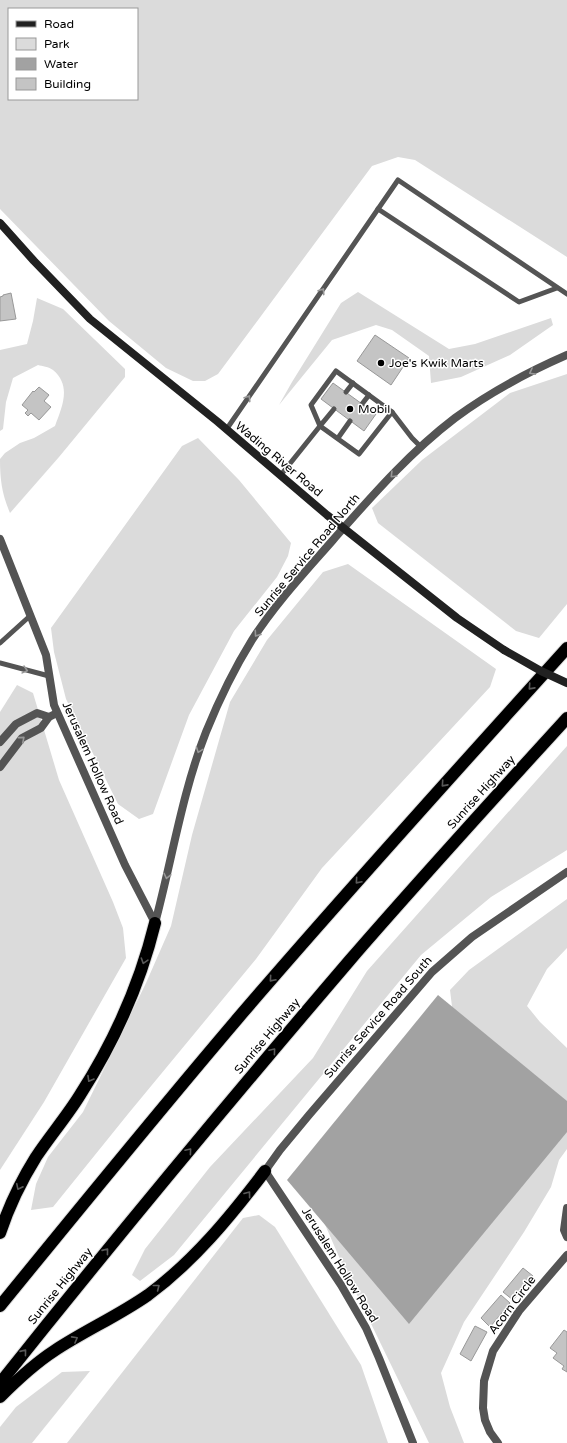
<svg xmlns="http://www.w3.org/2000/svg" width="567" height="1443" font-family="'Varela Round',sans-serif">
	<rect width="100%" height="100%" fill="#fff"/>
	<!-- green -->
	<g fill="#dbdbdb" fill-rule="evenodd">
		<path d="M0,0H567V257L415,160L398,157L372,166L218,374L205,381H193L166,368L109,321L0,209ZM9,9H137V99H9Z"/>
		<polygon points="358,292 449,349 475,344 551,318 553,325 510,355 461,377 431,383 429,356 392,330 376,325 332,340 279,405 292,382 341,303"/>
		<path d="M37,298L63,309L125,369V377L59,457L10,513C2,494 0,480 0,459L5,453L20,443L34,438L55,426C62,407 72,386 53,370C49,367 42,366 38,365L13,378L6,402L3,429L0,431V350L27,344L33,321Z"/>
		<polygon points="567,374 567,604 539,638 516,631 378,523 372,508 422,460 510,393"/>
		<polygon points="198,438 239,480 291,543 288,556 277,577 234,631 189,715 153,814 139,819 118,804 66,699 54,652 51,628 182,446"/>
		<polygon points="348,564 496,669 490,687 322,868 256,959 128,1114 53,1207 31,1210 36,1184 48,1157 83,1112 146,983 171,926 192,835 230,702 267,640 323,572"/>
		<polygon points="17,685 33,693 59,780 113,902 123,928 126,958 44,1102 0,1170 0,712"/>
		<polygon points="567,746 567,850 491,897 421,955 174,1255 140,1281 132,1275 145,1249 210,1167 313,1058 367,971"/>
		<polygon points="567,899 567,948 547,969 527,1006 540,1022 567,1048 567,1149 559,1160 551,1187 524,1232 464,1322 441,1373 450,1407 464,1443 429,1443 343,1266 307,1183 454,1023 450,990 469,970"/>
		<polygon points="259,1215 275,1227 361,1365 388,1443 67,1443 243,1218"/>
		<polygon points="90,1371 32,1443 0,1443 0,1427 16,1407 62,1372"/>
	</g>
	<!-- water -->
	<polygon fill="#a2a2a2" points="438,995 567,1101 567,1132 409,1324 287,1180"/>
	<!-- building -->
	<g fill="#c4c4c4" stroke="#989898">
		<polygon points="11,293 16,319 0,321 0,297 3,296 3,295"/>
		<polygon points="375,335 409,358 391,385 357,361"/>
		<polygon points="333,383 376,414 364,431 321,399"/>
		<polygon points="39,387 49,395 44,401 51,407 39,420 31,413 28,416 25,413 28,410 22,405 33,391 34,392"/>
		<polygon points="523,1268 533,1276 513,1300 503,1292"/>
		<polygon points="501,1295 510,1303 490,1327 481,1318"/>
		<polygon points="475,1326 487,1332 471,1361 460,1354"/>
		<polygon points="564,1330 567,1332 567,1372 562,1369 564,1366 553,1358 557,1353 550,1348"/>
	</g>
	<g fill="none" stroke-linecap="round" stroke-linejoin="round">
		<defs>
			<g id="motorway">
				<path d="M0,1233C9,1206 21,1181 36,1157C50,1136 67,1116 80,1095C114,1042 140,984 155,923"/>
				<path d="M0,1306C79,1209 158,1112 239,1017C346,892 457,770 567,648"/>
				<path d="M0,1383C114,1240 231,1099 350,960C421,878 494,798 567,718"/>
				<path d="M0,1397C17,1380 34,1364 54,1351C84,1331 118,1316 148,1295C194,1261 230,1217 265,1171"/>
			</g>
		</defs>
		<!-- motorway casing -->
		<use href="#motorway" stroke="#dbdbdb" stroke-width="14"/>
		<!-- service -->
		<g stroke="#545454" stroke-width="5">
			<polyline points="378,209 519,302 557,288"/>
			<polyline points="346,392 353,383"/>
			<polyline points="362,404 369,395"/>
			<polyline points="334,409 320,426 311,405 336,371 392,412"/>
			<polyline points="226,430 398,180 567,294"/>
			<polyline points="338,438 350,421"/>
			<polyline points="280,476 320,426 359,454 392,412 412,438 421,447"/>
			<polyline points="0,643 31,615"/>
			<polyline points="0,663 49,676"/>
		</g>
		<!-- minor -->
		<g stroke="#545454" stroke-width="8">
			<polyline points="0,539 46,655 54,705 125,865 155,923"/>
			<polyline points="0,742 16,724 37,713 49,717"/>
			<polyline points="0,767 22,738 41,728 49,717 57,713"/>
			<polyline points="567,1208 564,1230 567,1237"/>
			<polyline points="498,1443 490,1432 485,1420 483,1408 484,1381 493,1351 519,1311 567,1255"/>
		</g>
		<!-- tertiary -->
		<g stroke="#545454" stroke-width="8">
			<path d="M155,923C172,860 182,793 206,732C219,700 234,669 252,640C275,604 305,572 333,540C371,497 409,453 455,418C489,393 528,372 567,355"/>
			<polyline points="413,1443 379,1358 366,1328 341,1285 265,1171 280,1150 309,1115 432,972 472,937 567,872"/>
		</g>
		<!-- secondary -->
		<polyline stroke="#212121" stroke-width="8" points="0,223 34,261 90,319 218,422 327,515 457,618 504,650"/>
		<!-- motorway -->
		<use href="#motorway" stroke="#000" stroke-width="12"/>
		<!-- secondary-bridge -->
		<polyline stroke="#212121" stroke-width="8" points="504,650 541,671 567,683"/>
	</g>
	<!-- one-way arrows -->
	<defs><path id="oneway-chevron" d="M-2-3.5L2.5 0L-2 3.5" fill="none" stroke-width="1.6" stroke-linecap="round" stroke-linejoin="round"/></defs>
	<g stroke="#989898">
		<use href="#oneway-chevron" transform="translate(322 291) rotate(-56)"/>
		<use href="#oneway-chevron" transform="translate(532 372) rotate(152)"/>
		<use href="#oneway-chevron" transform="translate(248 398) rotate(-56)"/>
		<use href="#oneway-chevron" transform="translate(393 475) rotate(135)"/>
		<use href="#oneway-chevron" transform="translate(257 634) rotate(125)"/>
		<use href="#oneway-chevron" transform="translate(25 670) rotate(15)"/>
		<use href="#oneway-chevron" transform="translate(22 739) rotate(-40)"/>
		<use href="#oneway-chevron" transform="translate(199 750) rotate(110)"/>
		<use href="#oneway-chevron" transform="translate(167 876) rotate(103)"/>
	</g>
	<g stroke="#595959">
		<use href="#oneway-chevron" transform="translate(531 687) rotate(132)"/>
		<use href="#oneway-chevron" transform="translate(444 784) rotate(132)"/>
		<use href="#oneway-chevron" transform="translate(358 881) rotate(131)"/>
		<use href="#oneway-chevron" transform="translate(144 961) rotate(108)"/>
		<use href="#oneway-chevron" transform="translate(272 979) rotate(131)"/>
		<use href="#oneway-chevron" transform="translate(273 1051) rotate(-50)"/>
		<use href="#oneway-chevron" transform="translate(90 1079) rotate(120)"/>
		<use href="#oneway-chevron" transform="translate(189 1151) rotate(-50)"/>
		<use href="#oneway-chevron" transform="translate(19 1187) rotate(116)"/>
		<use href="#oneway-chevron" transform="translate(248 1194) rotate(-53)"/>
		<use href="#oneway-chevron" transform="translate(106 1251) rotate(-51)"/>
		<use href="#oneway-chevron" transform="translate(157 1287) rotate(-38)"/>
		<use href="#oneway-chevron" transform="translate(75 1339) rotate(-29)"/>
		<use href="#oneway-chevron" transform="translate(24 1352) rotate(-51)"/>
	</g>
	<!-- markers -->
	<g fill="#000" stroke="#fff" stroke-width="1.5">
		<circle cx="381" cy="363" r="4"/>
		<circle cx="350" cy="409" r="4"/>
	</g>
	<g text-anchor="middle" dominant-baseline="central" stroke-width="3" stroke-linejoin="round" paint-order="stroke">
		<!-- poi labels -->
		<g font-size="12" fill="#000" stroke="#fff" text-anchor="start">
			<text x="389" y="363">Joe's Kwik Marts</text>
			<text x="358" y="409">Mobil</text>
		</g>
		<!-- street labels -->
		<g font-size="12" fill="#000" stroke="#fff">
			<text transform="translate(279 459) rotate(40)">Wading River Road</text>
			<text transform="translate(307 555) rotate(-50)">Sunrise Service Road North</text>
			<text transform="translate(93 763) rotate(66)">Jerusalem Hollow Road</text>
			<text transform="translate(481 792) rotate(-48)">Sunrise Highway</text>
			<text transform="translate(378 1017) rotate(-49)">Sunrise Service Road South</text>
			<text transform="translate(267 1036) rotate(-50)">Sunrise Highway</text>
			<text transform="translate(340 1265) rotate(58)">Jerusalem Hollow Road</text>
			<text transform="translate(60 1286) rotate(-51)">Sunrise Highway</text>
			<text transform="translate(512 1305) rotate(-53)">Acorn Circle</text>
		</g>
	</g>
	<!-- legend -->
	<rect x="8" y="8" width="130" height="92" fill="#ffffff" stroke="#999999"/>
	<rect x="16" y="21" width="20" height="6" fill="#212121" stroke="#999999"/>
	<text x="44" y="28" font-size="12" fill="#000000">Road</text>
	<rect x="16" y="38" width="20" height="12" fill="#dbdbdb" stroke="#999999"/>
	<text x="44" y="48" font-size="12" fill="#000000">Park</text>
	<rect x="16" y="58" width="20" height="12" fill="#a2a2a2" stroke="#999999"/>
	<text x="44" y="68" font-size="12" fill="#000000">Water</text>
	<rect x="16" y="78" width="20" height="12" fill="#c4c4c4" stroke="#999999"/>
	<text x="44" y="88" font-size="12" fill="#000000">Building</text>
</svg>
